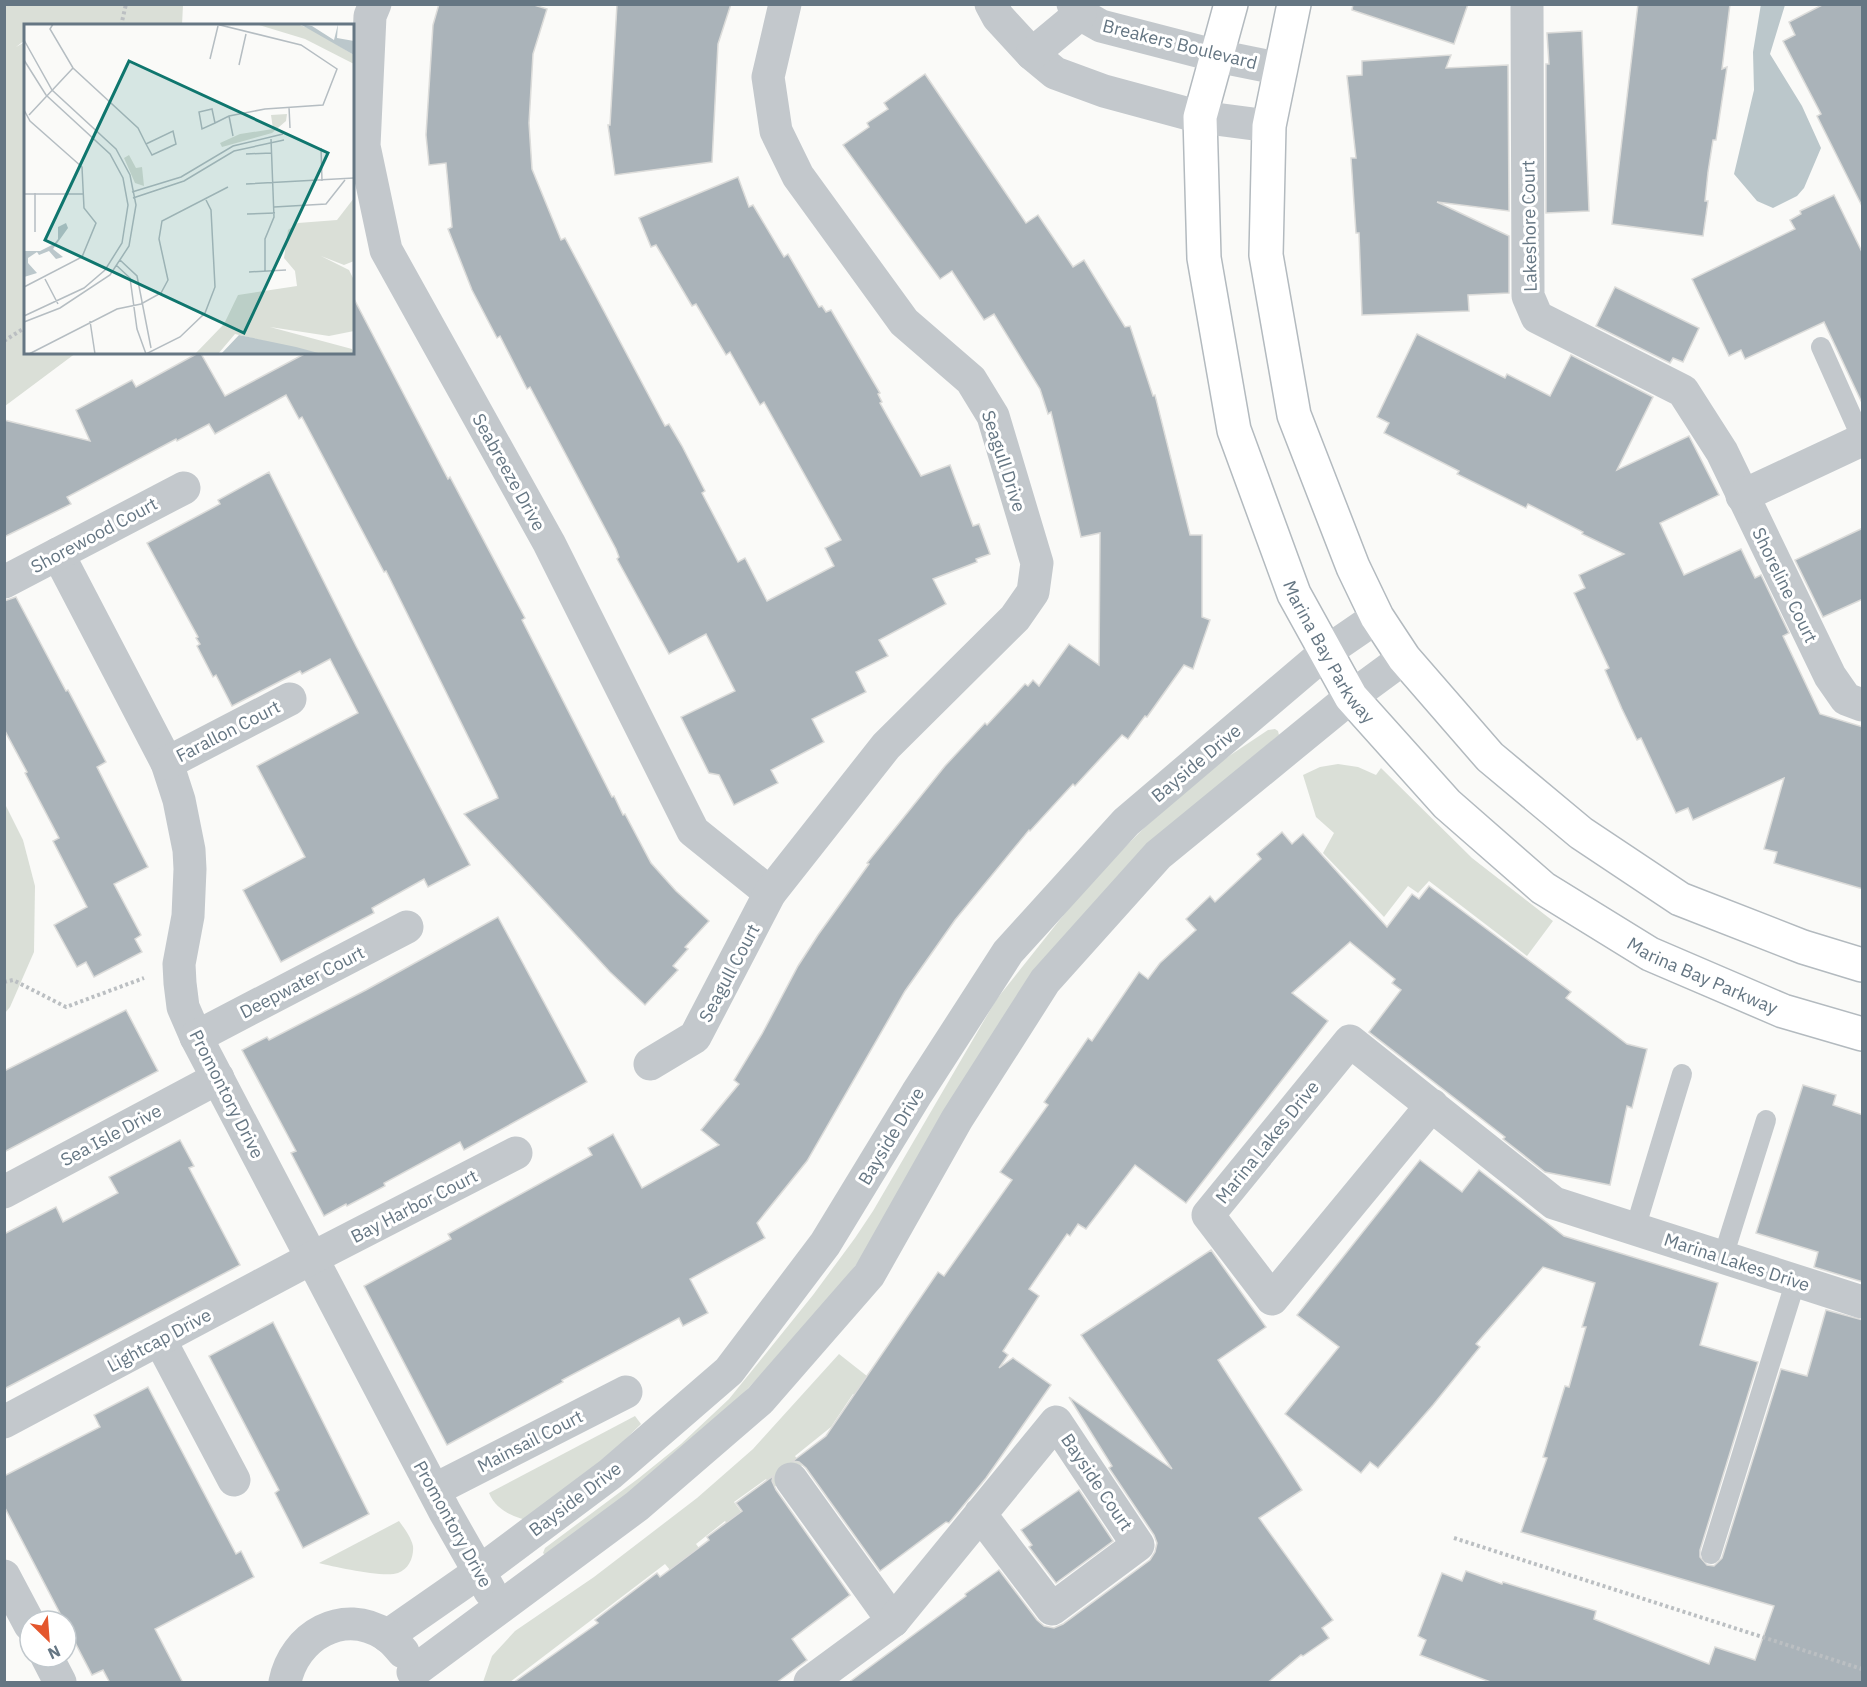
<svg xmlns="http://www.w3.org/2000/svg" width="1867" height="1687" font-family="'IBM Plex Sans',sans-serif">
	<rect width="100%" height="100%" fill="#fafaf8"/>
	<!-- green -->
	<g fill="#dadfd7">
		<polygon points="5,4 183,5 182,25 26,26 25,40 16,47 25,42 26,352 76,353 5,406"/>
		<polygon points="1275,729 1278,731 1279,735 1158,836 876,1238 821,1312 692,1447 546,1556 543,1553 545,1548 639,1478 681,1444 729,1399 813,1295 855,1238 873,1211 996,1000 1089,883 1145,827 1217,764 1268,730"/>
		<polygon points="1338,764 1358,767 1376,775 1381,768 1472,858 1553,921 1527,956 1429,881 1418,893 1408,886 1384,917 1323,853 1334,833 1316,817 1303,775 1320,767"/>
		<polygon points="5,804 23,840 35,886 34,952 10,1007 5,1013"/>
		<polygon points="839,1354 872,1380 862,1399 853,1394 831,1427 795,1456 802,1466 773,1488 766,1479 734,1502 749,1522 734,1533 725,1521 696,1544 703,1553 675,1576 665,1564 510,1682 483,1682 492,1656 515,1631 594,1577 697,1498 753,1449"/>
		<path d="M635,1416L641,1424L593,1471L533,1522C515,1517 497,1512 489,1493Z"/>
		<path d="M399,1521C404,1528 411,1537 413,1546C414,1557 409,1569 398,1573C384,1578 335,1567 319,1563Z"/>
	</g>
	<!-- water -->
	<polygon fill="#bbc7cb" points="1761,4 1785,5 1770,54 1802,106 1821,148 1804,188 1797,196 1773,208 1757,201 1734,174 1754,90 1753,52"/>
	<!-- building -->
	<g fill="#aab3b9" stroke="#dcdcda" stroke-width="1.5">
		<polygon points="439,4 531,4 547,9 533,54 529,123 532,169 561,240 565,238 665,426 669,424 682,446 705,491 702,493 738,562 745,558 767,601 834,566 825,548 841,540 764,402 760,405 730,352 726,355 696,304 692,306 656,245 651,247 639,218 738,177 749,207 753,205 784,257 788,254 819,307 822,306 826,312 831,310 880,393 878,394 882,402 880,403 921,476 950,465 973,526 979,524 990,554 976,559 977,562 933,579 946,604 879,640 888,656 856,672 866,692 812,719 824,742 771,770 778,783 734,805 719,775 709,773 681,717 735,691 706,634 669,654 617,559 619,557 616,549 530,387 527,389 500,336 497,338 472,290 448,229 452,227 446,163 429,165 426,135 433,25"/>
		<polygon points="617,4 731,4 718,44 712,162 615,175 608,125 610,125"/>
		<polygon points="1353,4 1468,4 1454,44 1352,10"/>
		<polygon points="1638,4 1730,4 1722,69 1727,67 1716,140 1713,140 1708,172 1705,201 1708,201 1703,236 1612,224"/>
		<polygon points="1824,4 1863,4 1863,208 1817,116 1821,114 1783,41 1795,35 1789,22"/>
		<polygon points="1582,31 1589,211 1546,213 1546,64 1549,64 1547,33"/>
		<polygon points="1451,55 1446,68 1508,65 1509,211 1437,202 1509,236 1509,293 1468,295 1469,311 1362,315 1359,233 1356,233 1351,158 1356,158 1347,76 1362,75 1362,61"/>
		<polygon points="925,74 1026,223 1038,215 1073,267 1084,260 1125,327 1130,326 1153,396 1155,395 1190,535 1202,535 1202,617 1210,620 1193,669 1184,665 1147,717 1145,716 1128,739 1122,735 1075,786 1073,784 1030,831 1029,830 955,920 905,991 807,1161 757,1223 765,1238 690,1279 708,1313 683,1326 679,1318 562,1380 563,1382 447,1445 364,1286 451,1239 448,1234 592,1155 588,1148 613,1134 642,1188 719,1145 701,1130 739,1084 734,1080 762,1034 798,966 818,935 869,864 867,863 945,766 985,723 987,725 1025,684 1028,686 1033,680 1039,686 1069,644 1099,665 1100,533 1081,537 1051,412 1048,414 1040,389 994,314 984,320 952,271 940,279 843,145 869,127 867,123 888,109 884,103"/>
		<polygon points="1834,195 1863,254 1863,405 1824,322 1745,359 1741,350 1729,356 1692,279 1795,229 1790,220 1801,214 1800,211"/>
		<polygon points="1615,287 1699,328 1683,362 1673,358 1670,363 1596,326"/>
		<polygon points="352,295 448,479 450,477 525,618 522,620 612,797 614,796 623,815 625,814 651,863 676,891 709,921 685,947 688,949 673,966 678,970 645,1005 610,972 464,814 498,798 497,795 386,571 384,572 302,417 299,419 286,395 215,434 209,424 177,441 176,439 67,497 71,504 4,537 4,420 90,441 76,410 132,380 136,387 200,352 225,396 308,352 352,352"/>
		<polygon points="1417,334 1505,378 1507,374 1550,396 1571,355 1653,397 1617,470 1689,436 1719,495 1660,523 1684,575 1741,549 1755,578 1761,575 1789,633 1783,636 1820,714 1863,727 1863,889 1774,863 1777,852 1764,849 1784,778 1693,820 1688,808 1676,813 1641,738 1637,740 1622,709 1605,670 1609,668 1574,593 1585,588 1579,575 1624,554 1582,534 1583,532 1528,504 1526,508 1457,474 1459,471 1384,433 1389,423 1377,417"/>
		<polygon points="269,472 356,646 470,865 428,887 424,879 372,908 374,913 281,962 243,890 305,857 257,766 358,713 330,659 302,674 300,671 232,706 216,675 213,677 197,646 200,644 196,638 198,637 147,543 220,504 218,500"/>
		<polygon points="1863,528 1863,599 1823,617 1795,560"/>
		<polygon points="16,597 66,691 68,690 106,762 97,767 148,867 114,884 141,935 135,939 142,952 94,977 86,962 77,967 54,925 87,907 53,841 59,838 25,773 27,772 4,729 4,601"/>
		<polygon points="1282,832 1292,844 1303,834 1387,927 1412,894 1419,899 1429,886 1571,992 1566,998 1627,1044 1647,1049 1632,1108 1627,1106 1610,1185 1545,1172 1503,1139 1505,1137 1369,1032 1401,990 1392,983 1395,979 1350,942 1292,993 1328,1021 1186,1203 1135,1165 1086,1229 1078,1224 1070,1236 1067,1234 1029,1289 1039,1296 1003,1351 1008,1355 999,1368 1013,1358 1051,1385 986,1478 949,1523 946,1522 880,1571 806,1468 799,1462 793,1461 826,1436 938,1272 944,1276 1012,1180 1000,1172 1048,1105 1044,1102 1088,1038 1092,1041 1139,972 1148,979 1160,963 1196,930 1186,919 1210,896 1215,902 1261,859 1257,854"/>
		<polygon points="498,917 587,1082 464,1150 460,1142 384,1183 385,1186 347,1206 346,1204 324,1216 291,1153 296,1151 242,1050 267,1037 269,1040 366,990"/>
		<polygon points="126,1010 158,1071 4,1152 4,1071"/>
		<polygon points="1803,1085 1836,1095 1833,1105 1863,1115 1863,1282 1814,1267 1818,1252 1756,1233"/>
		<polygon points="180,1140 194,1166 189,1168 240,1265 4,1389 4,1234 56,1207 63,1222 118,1193 109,1177"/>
		<polygon points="1420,1160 1462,1192 1479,1170 1564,1236 1718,1283 1700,1345 1758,1362 1700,1550 1700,1557 1707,1565 1714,1566 1722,1558 1781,1369 1807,1376 1826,1310 1863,1320 1863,1683 1493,1683 1420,1655 1426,1640 1418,1636 1442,1573 1462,1581 1466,1571 1502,1584 1503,1582 1596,1611 1594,1619 1709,1664 1715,1647 1755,1660 1774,1606 1521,1532 1547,1458 1543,1457 1565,1386 1569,1387 1586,1327 1582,1327 1595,1283 1543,1267 1476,1344 1480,1347 1433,1405 1378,1468 1370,1462 1361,1473 1285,1414 1339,1347 1297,1315"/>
		<polygon points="1211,1250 1266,1327 1218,1360 1302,1490 1259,1518 1333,1620 1322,1628 1329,1638 1303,1656 1301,1655 1267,1683 848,1683 966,1596 965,1594 999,1570 1037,1620 1044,1626 1054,1628 1063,1624 1150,1560 1155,1552 1157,1543 1154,1535 1109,1468 1112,1466 1069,1397 1172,1469 1081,1335"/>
		<polygon points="273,1322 369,1514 303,1548 275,1493 279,1490 209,1356"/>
		<polygon points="148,1387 236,1554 241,1551 254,1577 155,1629 183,1683 110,1683 103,1670 92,1675 66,1625 66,1621 64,1621 4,1506 4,1476 100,1427 94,1415"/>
		<polygon points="773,1476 772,1481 776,1490 850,1595 792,1639 807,1660 776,1683 513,1683 598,1623 595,1620 657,1573 660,1577 709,1540 707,1537 742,1511 736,1503"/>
		<polygon points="1079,1490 1113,1541 1056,1583 1029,1547 1032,1545 1021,1530"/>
	</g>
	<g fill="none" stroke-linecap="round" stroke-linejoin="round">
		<defs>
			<g id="secondary">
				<path id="s1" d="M1231,4L1200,117L1204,258L1234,430L1294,594L1351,697L1447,804L1543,888L1650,954L1783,1011L1862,1034"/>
				<polyline points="1294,4 1269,126 1266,255 1294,415 1353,567 1377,617 1404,658 1490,757 1581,833 1680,899 1803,947 1862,965"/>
			</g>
		</defs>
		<!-- secondary casing -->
		<use href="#secondary" stroke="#b3babf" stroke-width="36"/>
		<!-- path -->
		<g stroke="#bbbfc2" stroke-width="4" stroke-dasharray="3 3" stroke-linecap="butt">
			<polyline points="121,26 126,4"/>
			<polyline points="4,341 26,327"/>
			<polyline points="4,982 13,980 66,1007 144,978"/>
			<polyline points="1454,1538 1862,1669"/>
		</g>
		<!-- lane -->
		<g stroke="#c3c8cc" stroke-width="20">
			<polyline points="1821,347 1862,439"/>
			<polyline points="1635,1229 1682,1074"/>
			<polyline points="1723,1257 1766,1120"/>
			<polyline points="1711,1554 1796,1280"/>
		</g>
		<!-- street -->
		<g stroke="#c3c8cc" stroke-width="33">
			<polyline points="375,4 370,16 364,146 386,250 549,543 693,831 770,893"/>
			<polyline points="991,4 998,17 1032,54 1055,73 1104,91 1200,117 1269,126"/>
			<polyline points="1073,4 1080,14 1101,26 1217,56 1281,69"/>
			<polyline points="1527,4 1528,296 1537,317 1683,391 1722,452 1830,676 1846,699 1862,705"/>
			<polyline points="1032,54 1080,14"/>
			<polyline points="1742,496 1862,440"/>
			<polyline points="58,554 167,763 179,800 189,850 190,869 188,916 179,964 180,983 183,1007 196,1037 445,1512 490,1591"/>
			<polyline points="4,582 184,488"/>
			<polyline points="167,763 290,699"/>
			<polyline points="196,1037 407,927"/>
			<polyline points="650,1064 695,1037 770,893 886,746 1015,618 1033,592 1037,563 993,416 971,380 904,322 798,176 776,131 768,77 785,4"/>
			<polyline points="1432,1105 1272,1299 1208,1215 1350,1041 1554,1203 1862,1302"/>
			<polyline points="4,1192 218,1078"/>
			<polyline points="160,1340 234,1480"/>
			<polyline points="4,1422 312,1258 516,1153"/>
			<polyline points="791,1479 893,1621"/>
			<polyline points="434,1490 626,1392"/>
			<polyline points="4,1576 30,1625"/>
			<polyline points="387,1636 479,1572 610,1474 729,1371 825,1244 917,1093 1008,952 1126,822 1326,652 1377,617"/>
			<polyline points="47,1657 60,1682"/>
			<polyline points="413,1672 637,1506 760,1400 869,1275 957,1119 1045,981 1158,855 1351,697 1404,658"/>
			<path d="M285,1682C294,1636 343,1607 386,1635C392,1639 398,1646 403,1652"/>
			<polyline points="810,1682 893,1621 1056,1422 1138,1545 1052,1609 980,1514"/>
		</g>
		<!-- secondary -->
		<use href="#secondary" stroke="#fff" stroke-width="33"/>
	</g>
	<g text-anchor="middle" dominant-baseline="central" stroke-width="6" stroke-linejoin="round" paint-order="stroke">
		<!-- street labels -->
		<g font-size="18" fill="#657683" stroke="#fff">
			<text transform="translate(1180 44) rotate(14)">Breakers Boulevard</text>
			<text transform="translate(1529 226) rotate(-91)">Lakeshore Court</text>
			<text transform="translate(1004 461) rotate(72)">Seagull Drive</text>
			<text transform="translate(509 472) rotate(61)">Seabreeze Drive</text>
			<text transform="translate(94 535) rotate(-28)">Shorewood Court</text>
			<text transform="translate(1785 585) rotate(64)">Shoreline Court</text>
			<text stroke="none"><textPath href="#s1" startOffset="675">Marina Bay Parkway</textPath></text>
			<text transform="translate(228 731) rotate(-27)">Farallon Court</text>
			<text transform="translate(1196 763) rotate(-40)">Bayside Drive</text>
			<text transform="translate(729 973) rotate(-62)">Seagull Court</text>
			<text stroke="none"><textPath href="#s1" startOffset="1179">Marina Bay Parkway</textPath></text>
			<text transform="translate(302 982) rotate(-27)">Deepwater Court</text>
			<text transform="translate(227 1094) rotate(63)">Promontory Drive</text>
			<text transform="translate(111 1135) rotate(-28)">Sea Isle Drive</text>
			<text transform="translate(891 1136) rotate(-59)">Bayside Drive</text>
			<text transform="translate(1267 1142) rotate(-51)">Marina Lakes Drive</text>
			<text transform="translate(414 1206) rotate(-27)">Bay Harbor Court</text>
			<text transform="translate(1737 1262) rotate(18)">Marina Lakes Drive</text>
			<text transform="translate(159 1340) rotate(-28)">Lightcap Drive</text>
			<text transform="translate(530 1441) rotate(-27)">Mainsail Court</text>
			<text transform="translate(1097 1482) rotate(56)">Bayside Court</text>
			<text transform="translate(575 1499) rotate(-37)">Bayside Drive</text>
			<text transform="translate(453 1524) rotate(61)">Promontory Drive</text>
		</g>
	</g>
	<!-- overview -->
	<g transform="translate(24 24)">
		<rect width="330" height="330" fill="#fafaf8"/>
		<path d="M215,0H273L287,5L330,31V40L281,15L235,1ZM263,90L262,97L248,109L198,123L196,119L216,110L249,105L247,91ZM105,131L112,144L118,143L120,162L111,159L100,134ZM330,174V237L320,241L297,232L325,246L330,256V307L305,312L246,303L328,325L330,330H294L211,310L194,330H171L200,300L214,271L273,262L271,247L260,234L264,206L274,199L313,196Z" fill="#dadfd7"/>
		<path d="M276,0L288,2L310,16L314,0L313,14L330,17V31ZM42,199L44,204L29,225L39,233L32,235L25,227L15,231L13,228L4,234V239L13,249L0,253V227H16L30,220L34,215V203ZM215,311L272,323L298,330H197Z" fill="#bbc7cb"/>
		<path fill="none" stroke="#b5bdc2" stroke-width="1.5" d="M29,0L26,5L49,44L114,104L122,120L128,131L152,120L149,107L122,120M0,16L28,66L92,125L106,151L112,181L105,222L86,251L36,284L0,298M186,35L194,2M0,36L22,71L86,130L99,154L104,181L98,219L81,246L60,264L0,292M215,41L222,10M265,83L266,104M0,86L6,97L58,143L60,184L72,199L58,233L0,263M5,91L49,44M205,92L209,112M191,99L188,85L175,88L178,105L191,99L205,92L241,85L299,81L313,45L277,21L192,0M297,124L298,157M222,130L248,129M222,160L330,154M108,168L157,153L209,122L259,110M0,170H59M109,174L160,157L210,127L260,116M250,183L302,180L321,156M223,190L251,189M11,208V169M96,236L113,252L127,324M92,241L106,254L113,305L122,330L156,313L181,289L191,263L187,186L182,176M241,247V215L250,193L247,115M225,248L262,246M21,255L34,280M66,297L71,330M5,330L93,285L117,280L137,269L144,256L135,215L138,197L204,163"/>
		<path fill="#0f766e" fill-opacity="0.15" stroke="#0f766e" stroke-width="3" d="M105,37L304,129L220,309L21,216Z"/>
		<rect width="330" height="330" fill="none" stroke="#657683" stroke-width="3"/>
	</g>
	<!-- border -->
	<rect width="1867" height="1687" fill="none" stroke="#657683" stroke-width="12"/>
	<!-- north arrow -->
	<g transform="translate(48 1639) rotate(155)"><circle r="28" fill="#ffffff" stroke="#c1c8cd" stroke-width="1.5"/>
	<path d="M0-4.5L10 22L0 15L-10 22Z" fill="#e4572e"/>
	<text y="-9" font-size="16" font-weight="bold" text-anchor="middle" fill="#657683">N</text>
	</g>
</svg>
